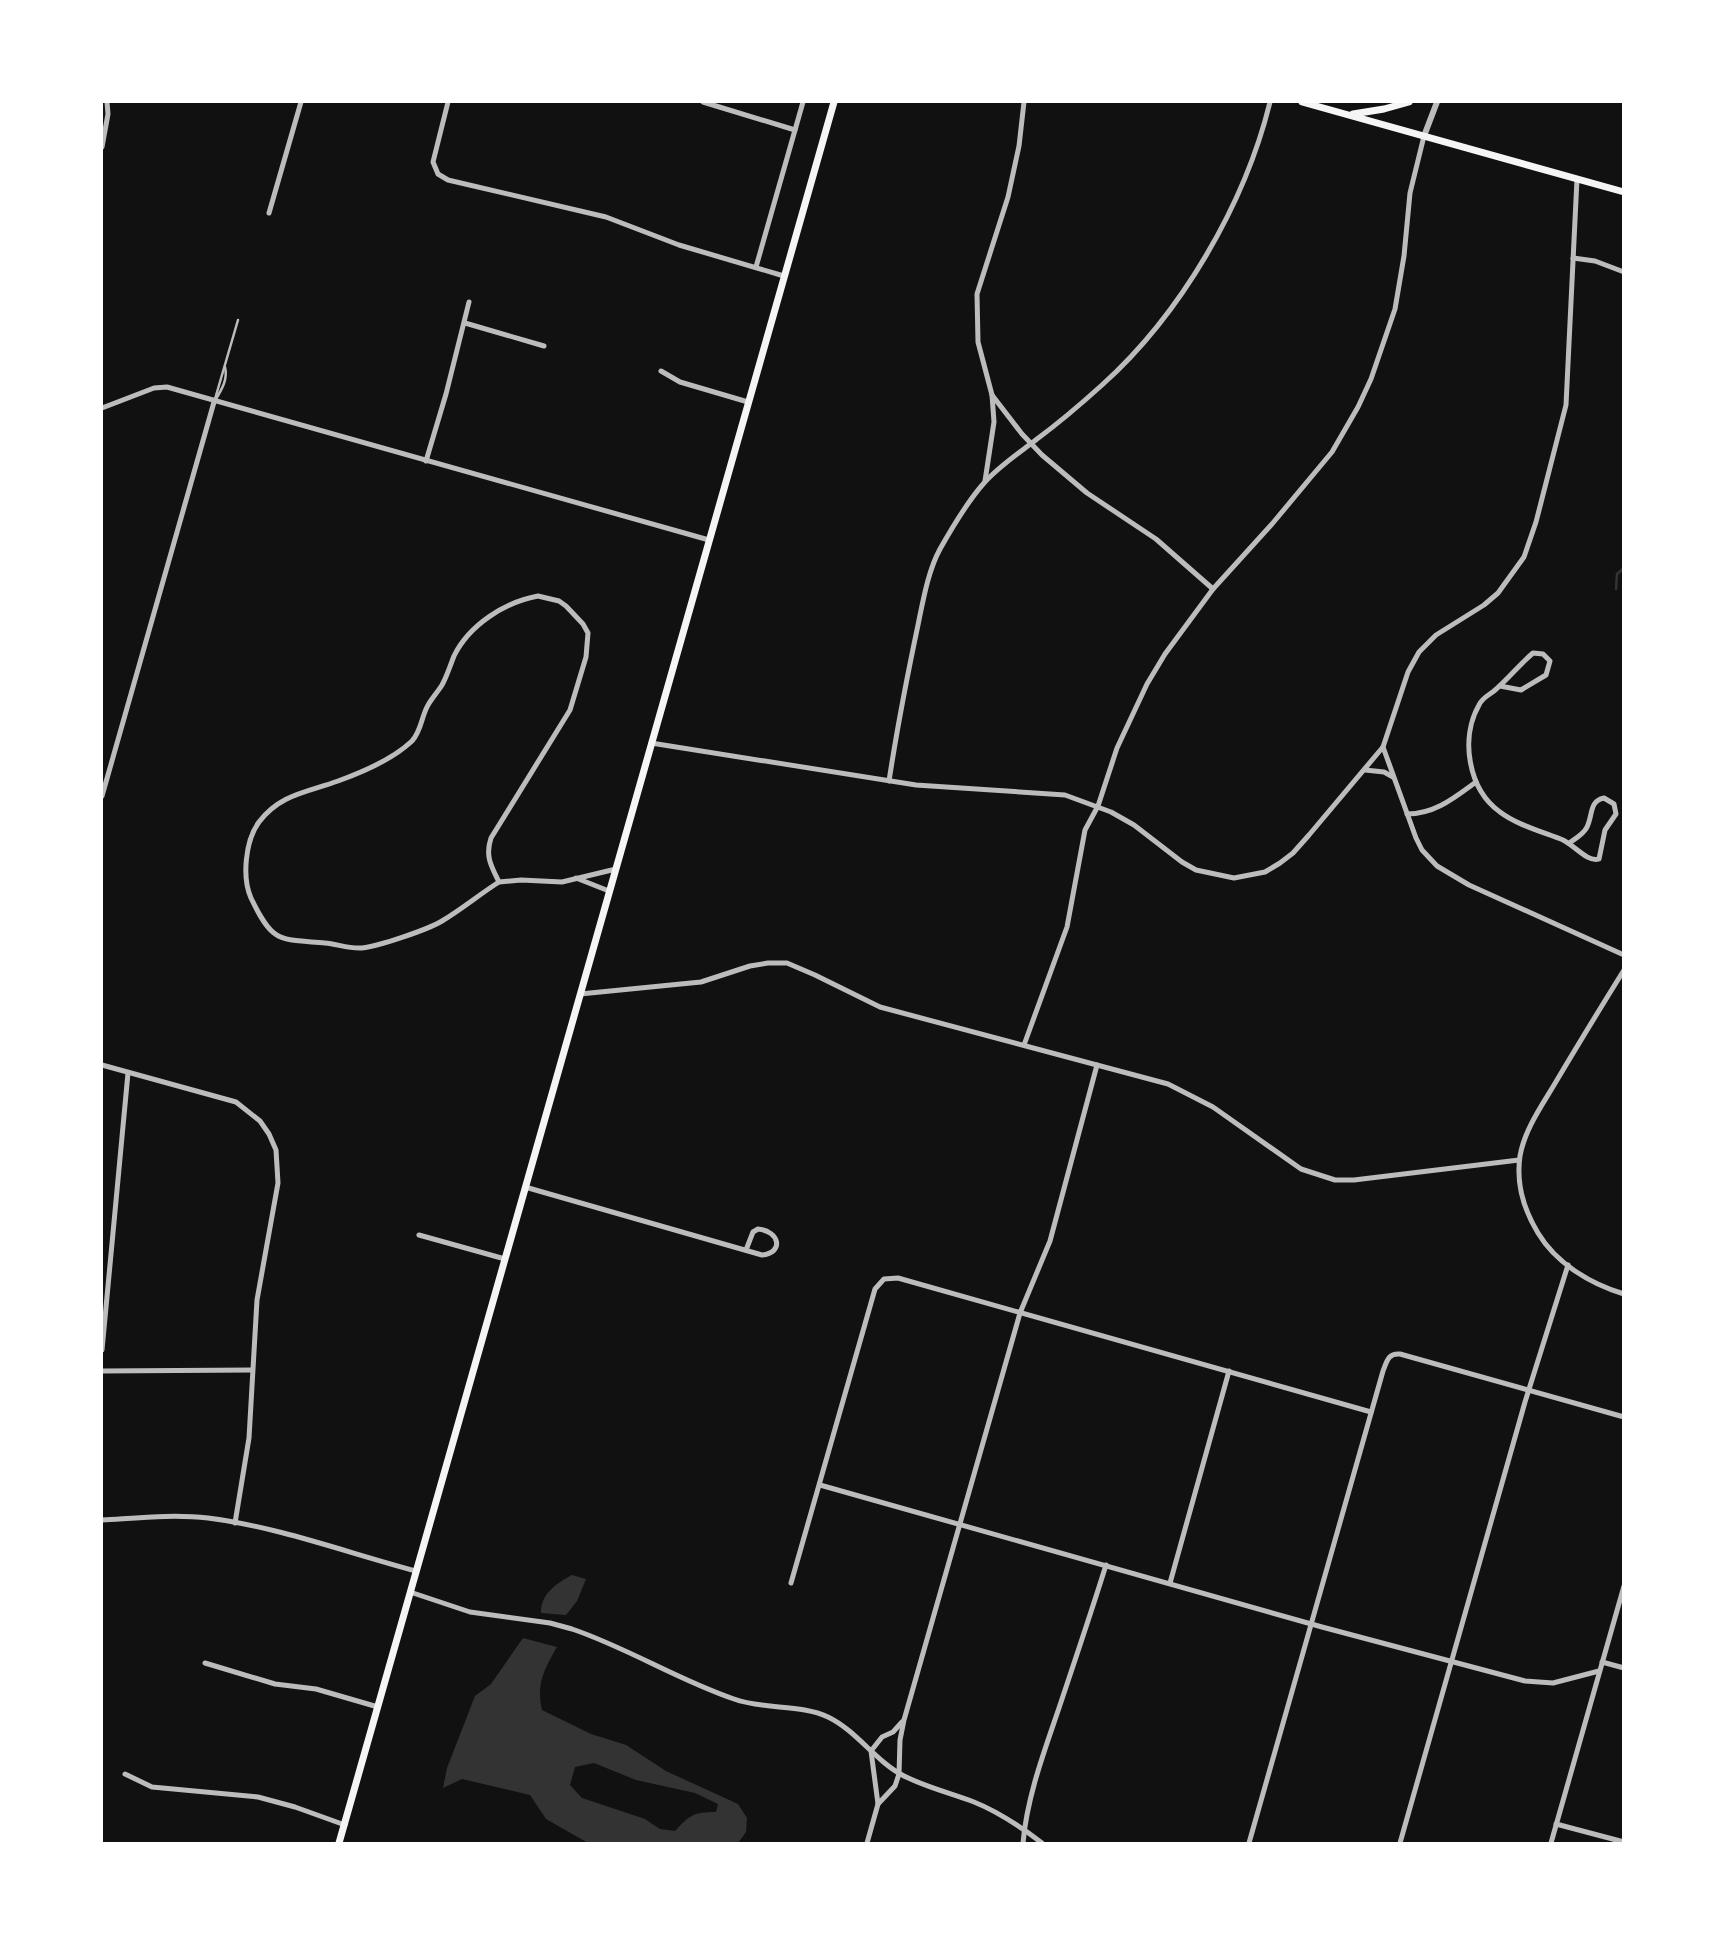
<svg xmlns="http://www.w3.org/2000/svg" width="1725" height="1945" font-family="Rubik,sans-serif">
	<rect width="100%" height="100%" fill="#111"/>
	<!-- water -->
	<g fill="#333" fill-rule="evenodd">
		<path d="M572,1575L586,1579L577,1601L566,1615L541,1613C540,1594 557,1583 572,1575Z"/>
		<path d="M523,1638L557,1647C544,1670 536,1683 542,1710L591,1734L626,1745L666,1771L738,1804L747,1818L746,1832L738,1843H588L546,1819L530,1795L462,1779L443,1788L447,1768L475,1696L491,1684ZM594,1763L636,1780L695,1793L718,1804L716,1812C693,1812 690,1815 675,1831L660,1829L645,1819L582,1798L570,1785L575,1767Z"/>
	</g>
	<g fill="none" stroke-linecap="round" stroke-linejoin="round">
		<!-- stream -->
		<polyline stroke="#333" stroke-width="2.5" points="1616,589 1617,574 1624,568"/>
		<!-- service -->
		<g stroke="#bcbcbc" stroke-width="2.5">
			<polyline points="215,399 238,320"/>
			<path d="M216,399C222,389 228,379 225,367"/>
		</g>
		<!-- minor -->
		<g stroke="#bcbcbc" stroke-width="5">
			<polyline points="448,102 433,162 438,174 448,180 606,217 679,245 784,276"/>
			<polyline points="703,102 795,130"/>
			<polyline points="102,147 108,114 107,102"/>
			<polyline points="269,213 301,102"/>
			<polyline points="1573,258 1595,261 1624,272"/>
			<polyline points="756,267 803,102"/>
			<polyline points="465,323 544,346"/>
			<polyline points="661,371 680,382 748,402"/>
			<polyline points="992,395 1022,434 1042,455 1087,493 1156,539 1213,589"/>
			<polyline points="102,408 154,388 167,387 709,540"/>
			<polyline points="426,461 446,394 469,302"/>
			<polyline points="985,481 994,422 992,395 978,342 977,294 1008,197 1019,146 1024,102"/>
			<path d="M538,596L559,601L566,606L583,624L588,633L586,657L570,710L491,838C485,856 491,866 499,882C480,894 462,909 442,921C427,930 379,946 362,948C349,949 337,944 325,943C279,939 273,944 251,898C242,878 245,841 259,822C280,794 308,792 338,781C363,772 392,760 412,741C421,731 421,719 427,707C431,699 437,693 442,685C447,676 450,666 454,656C469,625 505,602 538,596Z"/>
			<path d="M1500,686L1521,690L1546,675L1550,661L1543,654L1533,653C1519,665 1508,679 1494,691C1489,695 1482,698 1479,705C1460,738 1468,789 1500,812C1517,825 1543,832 1563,840C1574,845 1588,863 1599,859L1605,830L1616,814L1614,804L1604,798C1589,801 1593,815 1587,827C1584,834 1575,839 1569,843"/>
			<polyline points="651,743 916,785 1065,795 1111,812 1134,825 1182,862 1196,870 1234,878 1265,872 1280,863 1293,853 1309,835 1383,747 1408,672 1419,652 1436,635 1484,605 1498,593 1524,557 1536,522 1566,405 1577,179"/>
			<polyline points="1383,747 1416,838 1422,850 1437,866 1469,885 1624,955"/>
			<polyline points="1365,770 1384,772 1393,777"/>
			<path d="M889,781C897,729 907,677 918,625C923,601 928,571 940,549C953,526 967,502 984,483C999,466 1019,453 1037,439C1060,422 1081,404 1102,385C1181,314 1245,204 1270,102"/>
			<polyline points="102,796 214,402"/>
			<path d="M1407,814C1435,814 1454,798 1476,782"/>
			<polyline points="576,878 609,891"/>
			<polyline points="499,882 521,880 562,882 616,869"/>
			<path d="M1624,970C1601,1007 1579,1043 1557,1080C1543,1104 1525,1128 1520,1156C1516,1183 1524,1210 1538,1233C1556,1263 1590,1284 1624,1294"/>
			<polyline points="580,994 701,982 750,966 768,963 787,963 815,975 880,1007 1168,1084 1213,1107 1301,1169 1335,1180 1354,1180 1519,1160"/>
			<polyline points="1024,1045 1067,927 1085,830 1098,806 1117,748 1147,684 1165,654 1213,589 1272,524 1332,452 1358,407 1371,379 1395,309 1404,256 1410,193 1424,136"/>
			<polyline points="102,1065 236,1102 260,1121 269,1134 276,1150 278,1183 257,1300 249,1438 235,1523"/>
			<path d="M525,1187L762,1255C784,1253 780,1231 758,1229L753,1232L746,1250"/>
			<polyline points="419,1235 505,1259"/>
			<polyline points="102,1350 128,1073"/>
			<polyline points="102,1371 252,1370"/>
			<polyline points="820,1485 1322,1627 1525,1681 1553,1683 1599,1671"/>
			<path d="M102,1520C137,1518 173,1514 208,1518C279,1527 348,1553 416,1571"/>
			<polyline points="791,1583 875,1289 884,1279 898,1278 1371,1412"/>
			<polyline points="1170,1583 1229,1371"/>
			<path d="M410,1592L470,1612L550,1623L572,1629C628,1648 678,1680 734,1699C764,1710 801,1704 828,1717C857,1731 875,1761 904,1776C926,1787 950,1793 974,1802C999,1812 1021,1827 1042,1843"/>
			<polyline points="1602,1662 1624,1668"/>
			<polyline points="205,1663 275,1684 316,1689 378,1707"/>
			<polyline points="125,1774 152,1787 258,1797 295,1807 345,1825"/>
			<polyline points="878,1804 895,1786 899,1774 900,1740 904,1720 1020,1313 1050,1241 1097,1065"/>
			<polyline points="1556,1824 1624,1842"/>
			<polyline points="867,1843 878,1804 871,1751 882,1737 893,1732 902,1722"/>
			<path d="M1023,1843C1027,1797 1044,1752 1059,1708C1075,1660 1091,1613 1106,1565"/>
			<path d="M1249,1843L1383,1371C1387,1361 1388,1353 1400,1354L1624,1417"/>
			<polyline points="1400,1843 1525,1402 1568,1265"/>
			<polyline points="1551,1843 1624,1586"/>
		</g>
		<!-- tertiary -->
		<polyline stroke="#bcbcbc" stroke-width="6" points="1424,136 1437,102"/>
		<!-- secondary -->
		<g stroke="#f5f5f5" stroke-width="7">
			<polyline points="1302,102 1624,192"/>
			<polyline points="1353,114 1384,109 1409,102"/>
			<polyline points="339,1843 834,102"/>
		</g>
	</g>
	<!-- border -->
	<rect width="1725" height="1945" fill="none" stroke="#ffffff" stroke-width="206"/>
</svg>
